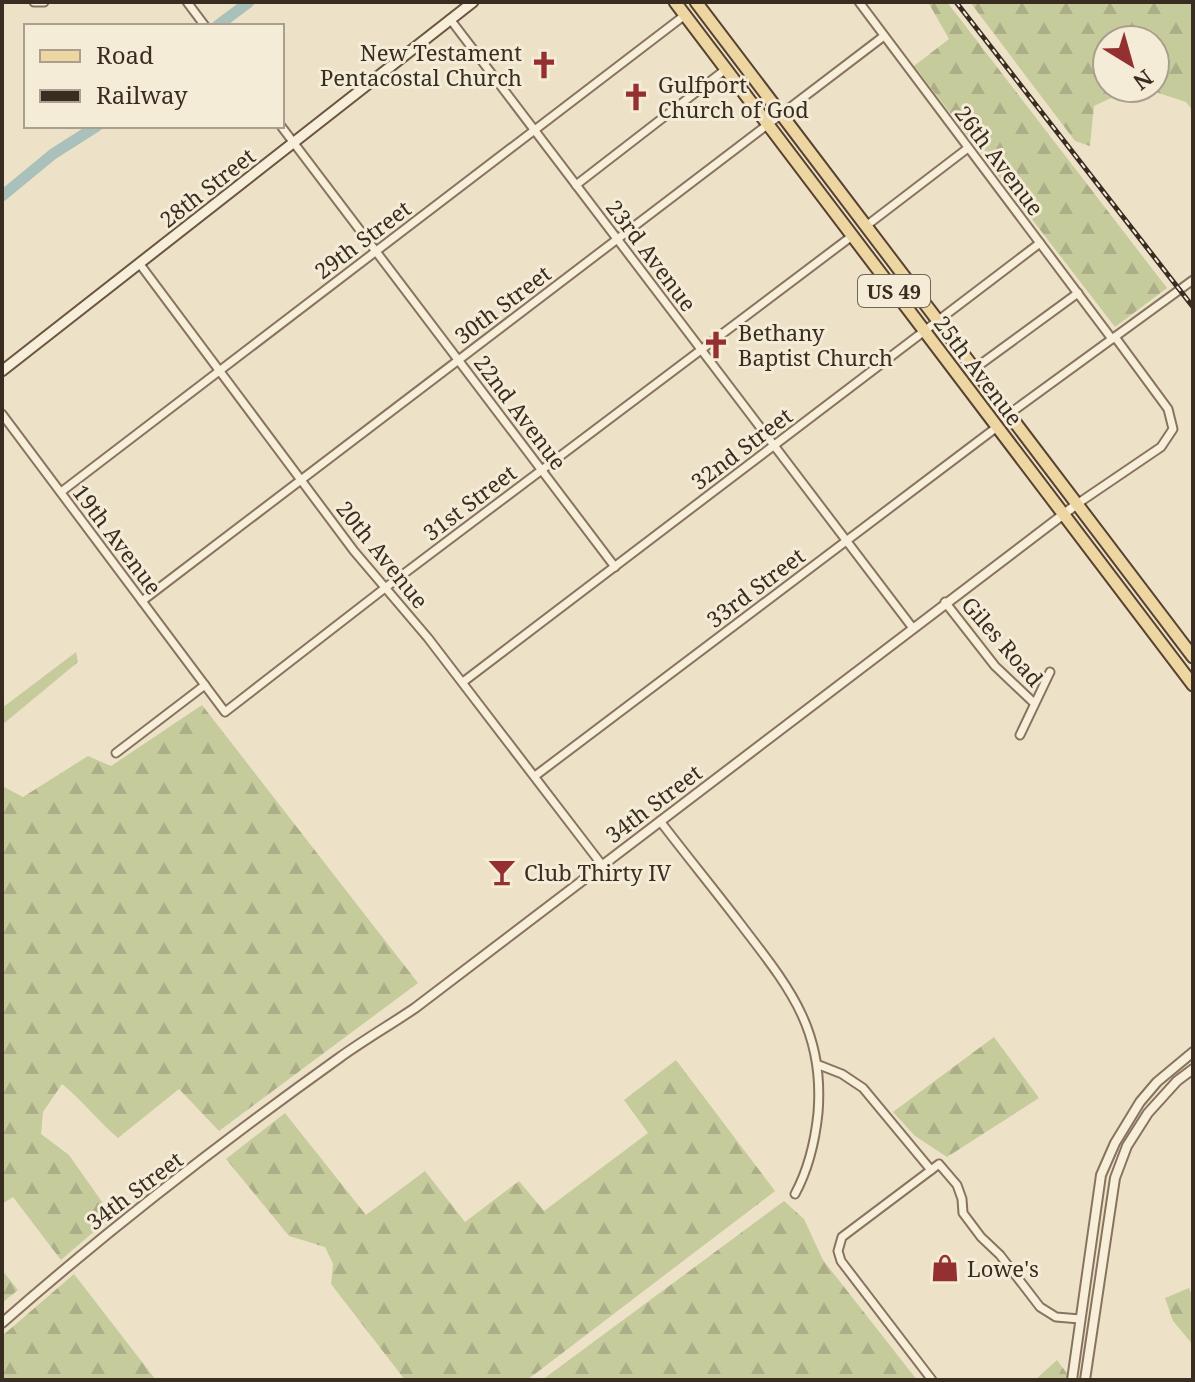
<svg xmlns="http://www.w3.org/2000/svg" width="1195" height="1382" font-family="'Noto Serif',serif">
	<defs>
		<pattern id="forest-firs" width="22" height="20" patternUnits="userSpaceOnUse" patternTransform="scale(2)"><rect width="22" height="20" fill="#c6cb9c"/><path d="M5 1l3.5 6h-7zM16 11l3.5 6h-7z" fill="#abae86"/></pattern>
	</defs>
	<rect width="100%" height="100%" fill="#ede2c8"/>
	<!-- forest -->
	<g fill="url(#forest-firs)">
		<polygon points="928,2 947,2 1167,288 1115,327 914,66 949,39"/>
		<polygon points="970,2 1193,2 1193,111 1186,102 1143,88 1155,88 1155,40 1107,40 1107,88 1132,88 1094,106 1090,146 1075,141"/>
		<polygon points="76,652 78,662 2,725 2,708"/>
		<path d="M202,705L418,983L219,1131L179,1089L118,1138C98,1121 82,1100 62,1084L43,1112L41,1134L69,1155L112,1216L61,1260L13,1197L2,1204V786L23,797L88,756L111,766Z"/>
		<polygon points="994,1037 1039,1098 947,1157 915,1136 893,1112"/>
		<polygon points="676,1060 775,1191 527,1380 405,1380 331,1284 333,1264 325,1247 289,1236 226,1159 285,1113 366,1215 425,1171 465,1222 519,1181 544,1211 648,1133 624,1100"/>
		<polygon points="784,1201 804,1219 823,1260 917,1380 542,1380"/>
		<polygon points="2,1270 18,1290 2,1303"/>
		<polygon points="74,1274 156,1380 2,1380 2,1336"/>
		<polygon points="1189,1288 1193,1297 1193,1345 1173,1321 1165,1298"/>
		<polygon points="1057,1360 1068,1375 1067,1380 1035,1380"/>
	</g>
	<g fill="none" stroke-linecap="round" stroke-linejoin="round">
		<!-- river -->
		<g stroke="#a9c1ba" stroke-width="11">
			<polyline points="217,26 249,2"/>
			<polyline points="2,196 53,154 97,126"/>
		</g>
		<defs>
			<g id="minor">
				<polyline points="34,2 44,2"/>
				<polyline points="187,2 205,26"/>
				<polyline points="859,2 1112,339"/>
				<polyline points="450,19 912,627"/>
				<polyline points="281,126 615,567"/>
				<polyline points="576,185 726,69"/>
				<polyline points="866,226 968,148"/>
				<polyline points="139,263 354,551 428,638 602,865"/>
				<polyline points="974,369 1078,293"/>
				<polyline points="2,414 225,712 385,588 852,236"/>
				<polyline points="1009,414 1193,280"/>
				<polyline points="61,492 685,15"/>
				<polyline points="1077,504 1161,447 1173,429 1168,409 1115,337"/>
				<polyline points="142,601 884,36"/>
				<polyline points="945,602 995,666 1034,703"/>
				<polyline points="463,682 1040,243"/>
				<polyline points="1020,735 1050,672"/>
				<polyline points="116,753 205,685"/>
				<polyline points="535,776 997,427"/>
				<path d="M660,821C686,855 713,888 739,922C787,985 825,1028 818,1113C815,1142 809,1168 795,1194"/>
				<polyline points="819,1065 842,1074 863,1088 931,1170"/>
				<polyline points="932,1380 841,1261 838,1251 842,1237 939,1164 957,1185 962,1199 963,1213 981,1237 1000,1255 1040,1307 1056,1317 1080,1319"/>
			</g>
			<g id="tertiary">
				<path d="M2,1323C109,1229 223,1141 339,1058C364,1040 390,1025 415,1008L1077,504"/>
				<polyline points="1072,1380 1101,1175 1115,1143 1140,1102 1157,1082 1193,1052"/>
				<polyline points="1085,1380 1115,1178 1127,1146 1148,1113 1177,1081 1193,1069"/>
			</g>
			<polyline id="secondary" points="2,371 473,2"/>
			<g id="primary">
				<polyline points="675,2 1193,685"/>
				<polyline points="696,2 1193,657"/>
			</g>
		</defs>
		<!-- minor casing -->
		<use href="#minor" stroke="#88745e" stroke-width="11"/>
		<!-- tertiary casing -->
		<use href="#tertiary" stroke="#88745e" stroke-width="12"/>
		<!-- secondary casing -->
		<use href="#secondary" stroke="#6a5541" stroke-width="13"/>
		<!-- primary casing -->
		<use href="#primary" stroke="#574231" stroke-width="15"/>
		<!-- minor -->
		<use href="#minor" stroke="#f8efdb" stroke-width="7"/>
		<!-- tertiary -->
		<use href="#tertiary" stroke="#f8efdb" stroke-width="8"/>
		<!-- secondary -->
		<use href="#secondary" stroke="#f8efdb" stroke-width="9"/>
		<!-- primary -->
		<use href="#primary" stroke="#eed6a2" stroke-width="11"/>
		<defs>
			<polyline id="rail" points="956,2 1193,307"/>
		</defs>
		<!-- rail casing -->
		<use href="#rail" stroke="#392c21" stroke-width="5"/>
		<!-- rail -->
		<use href="#rail" stroke="#f5ecd7" stroke-width="2" stroke-dasharray="6" stroke-linecap="butt"/>
	</g>
	<!-- icons -->
	<defs>
		<symbol id="church-bare" viewBox="-9 -9 18 18"><path d="M-1.2-6h2.4v3.5h3.3v2.4h-3.3V6h-2.4V-.1h-3.3v-2.4h3.3Z" fill="#953031" stroke="#f5ecd7" stroke-width="2.5" paint-order="stroke"/></symbol>
		<symbol id="bar-bare" viewBox="-9 -9 18 18"><path d="M-6-5H6L.8 .8V4.5H3.5V6h-7V4.5H-.8V.8Z" fill="#953031" stroke="#f5ecd7" stroke-width="2.5" paint-order="stroke"/></symbol>
		<symbol id="shop-bare" viewBox="-9 -9 18 18"><path d="M-5-2.5h2.3a2.7 3.5 0 0 1 5.4 0H5L5.5 6h-11ZM-1.5-2.5h3a1.5 2.3 0 0 0-3 0Z" fill="#953031" stroke="#f5ecd7" stroke-width="2.5" paint-order="stroke"/></symbol>
	</defs>
	<g fill-rule="evenodd">
		<use href="#church-bare" x="524" y="45" width="40" height="40"/>
		<use href="#church-bare" x="616" y="77" width="40" height="40"/>
		<use href="#church-bare" x="696" y="325" width="40" height="40"/>
		<use href="#bar-bare" x="482" y="852" width="40" height="40"/>
		<use href="#shop-bare" x="925" y="1248" width="40" height="40"/>
	</g>
	<g text-anchor="middle" dominant-baseline="central" stroke-width="6" stroke-linejoin="round" paint-order="stroke">
		<!-- shield labels -->
		<rect fill="#f5ecd7" stroke="#716658" stroke-width="2" x="858" y="275" width="72" height="32" rx="6"/>
		<g font-size="20" font-weight="bold" fill="#392c21">
			<text x="894" y="291">US 49</text>
		</g>
		<!-- poi labels -->
		<g font-size="22" fill="#392c21" stroke="#f5ecd7" text-anchor="start">
			<text x="522" y="52" text-anchor="end">New Testament<tspan x="522" dy="25">Pentacostal Church</tspan></text>
			<text x="658" y="84">Gulfport<tspan x="658" dy="25">Church of God</tspan></text>
			<text x="738" y="332">Bethany<tspan x="738" dy="25">Baptist Church</tspan></text>
			<text x="524" y="872">Club Thirty IV</text>
			<text x="967" y="1268">Lowe's</text>
		</g>
		<!-- street labels -->
		<g font-size="22" fill="#392c21" stroke="#f5ecd7">
			<text transform="translate(1000 160) rotate(53)">26th Avenue</text>
			<text transform="translate(207 187) rotate(-38)">28th Street</text>
			<text transform="translate(362 239) rotate(-37)">29th Street</text>
			<text transform="translate(652 255) rotate(53)">23rd Avenue</text>
			<text transform="translate(502 304) rotate(-37)">30th Street</text>
			<text transform="translate(979 370) rotate(53)">25th Avenue</text>
			<text transform="translate(521 412) rotate(53)">22nd Avenue</text>
			<text transform="translate(741 448) rotate(-37)">32nd Street</text>
			<text transform="translate(469 502) rotate(-37)">31st Street</text>
			<text transform="translate(118 539) rotate(53)">19th Avenue</text>
			<text transform="translate(383 554) rotate(51)">20th Avenue</text>
			<text transform="translate(755 587) rotate(-37)">33rd Street</text>
			<text transform="translate(1003 641) rotate(49)">Giles Road</text>
			<text transform="translate(653 803) rotate(-37)">34th Street</text>
			<text transform="translate(134 1190) rotate(-37)">34th Street</text>
		</g>
	</g>
	<!-- border -->
	<rect width="1195" height="1382" fill="none" stroke="#392c21" stroke-width="8"/>
	<!-- legend -->
	<rect x="24" y="24" width="260" height="104" fill="#f5ecd7" stroke="#aa9f8e" stroke-width="2"/>
	<rect x="40" y="50" width="40" height="12" fill="#eed6a2" stroke="#aa9f8e" stroke-width="2"/>
	<text x="96" y="64" font-size="24" fill="#392c21">Road</text>
	<rect x="40" y="90" width="40" height="12" fill="#392c21" stroke="#aa9f8e" stroke-width="2"/>
	<text x="96" y="104" font-size="24" fill="#392c21">Railway</text>
	<!-- north arrow -->
	<g transform="translate(1131 64) rotate(143)"><circle r="38" fill="#f5ecd7" stroke="#aa9f8e" stroke-width="2"/>
	<path d="M0-6L14 30L0 20L-14 30Z" fill="#953031"/>
	<text y="-12" font-size="22" font-weight="bold" text-anchor="middle" fill="#392c21">N</text>
	</g>
</svg>
